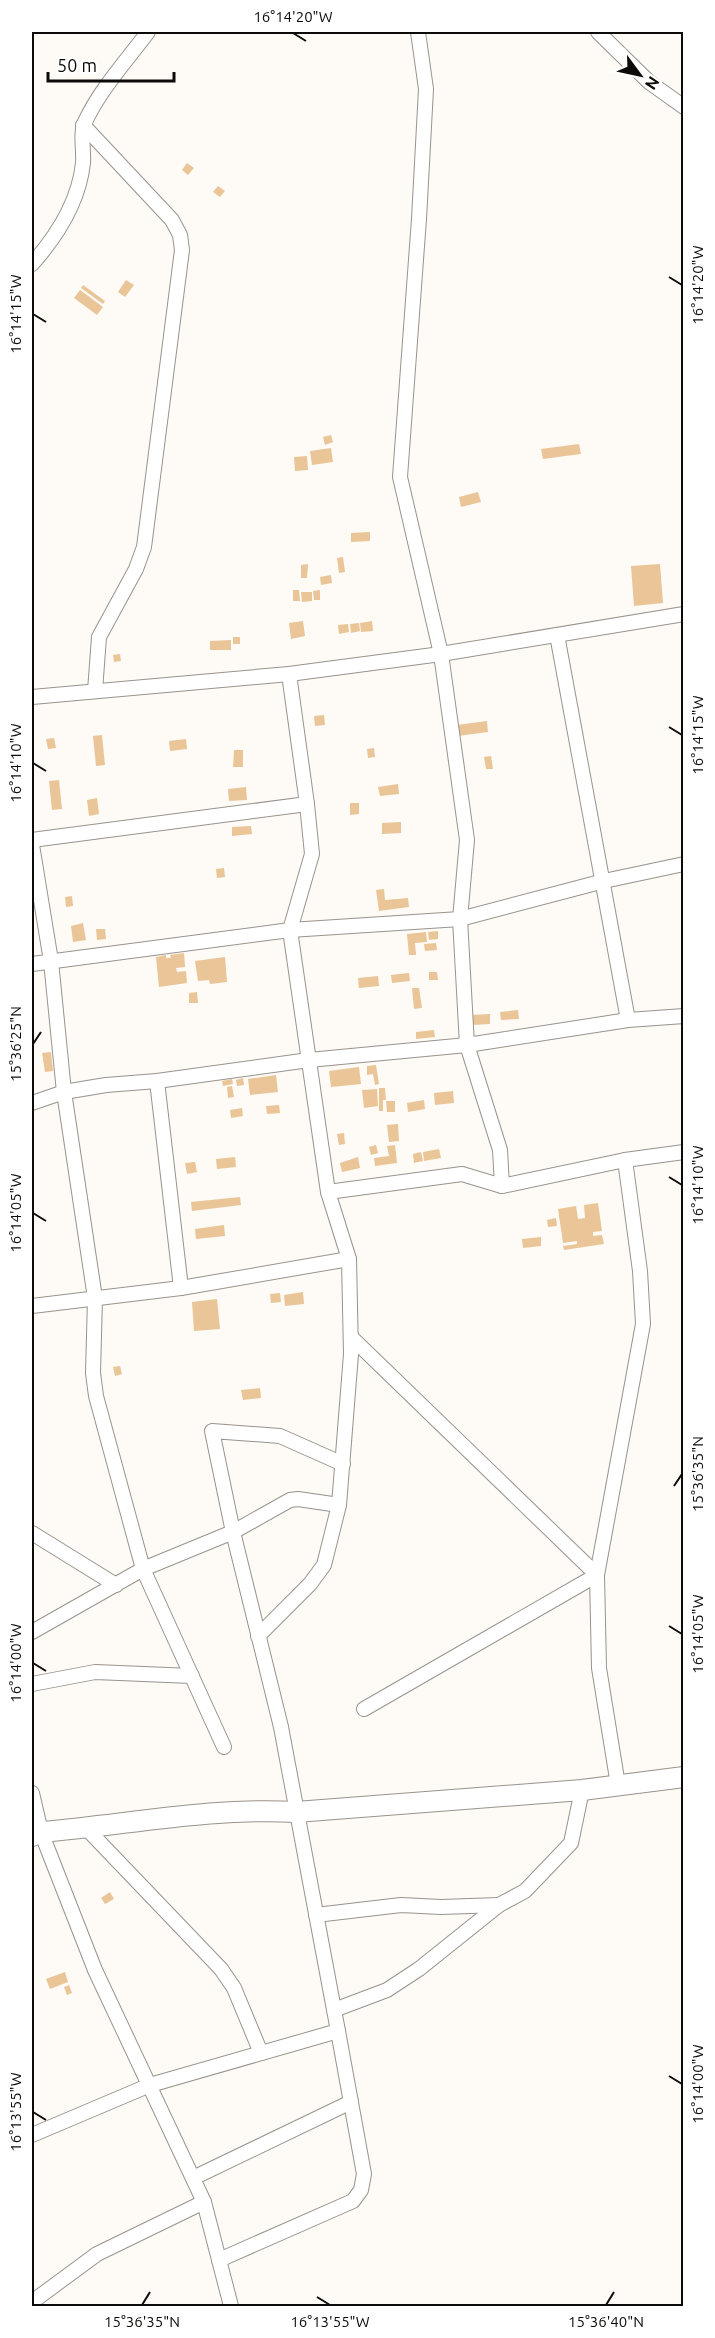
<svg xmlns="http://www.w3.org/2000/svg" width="715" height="2338" font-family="Ubuntu,sans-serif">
	<rect width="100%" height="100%" fill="#fefaf5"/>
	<!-- building -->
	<g fill="#eac598">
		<polygon points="187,163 194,168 188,175 182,170"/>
		<polygon points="218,186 225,191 220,197 213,192"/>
		<polygon points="126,280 134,285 125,297 118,292"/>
		<polygon points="83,285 105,301 103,304 81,288"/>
		<polygon points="80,290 103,307 97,315 74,298"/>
		<polygon points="331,435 333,442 325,445 323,437"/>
		<polygon points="579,444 581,454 543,459 541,449"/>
		<polygon points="331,448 333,462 312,465 310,451"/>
		<polygon points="307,456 308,470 295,471 294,457"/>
		<polygon points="478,492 481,502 461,507 459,497"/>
		<polygon points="370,532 370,541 351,542 351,533"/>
		<polygon points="343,557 345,572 339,573 337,558"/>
		<polygon points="308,564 307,578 301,578 301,565"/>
		<polygon points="660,564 663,603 634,606 631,566"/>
		<polygon points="331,575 332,583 321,585 320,577"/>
		<polygon points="293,590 299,590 300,601 293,601"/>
		<polygon points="320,590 320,600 314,600 313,591"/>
		<polygon points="301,592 312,592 312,601 302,602"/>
		<polygon points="303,621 305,636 291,639 289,623"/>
		<polygon points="372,621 373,631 361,632 360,623"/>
		<polygon points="359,623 360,631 351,633 350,624"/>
		<polygon points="348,624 349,632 339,634 338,625"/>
		<rect x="233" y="637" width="7" height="7"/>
		<polygon points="231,640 231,650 210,650 210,641"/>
		<polygon points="120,654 121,661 114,662 113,655"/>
		<polygon points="324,715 325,725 315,726 314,716"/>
		<polygon points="487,721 488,732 458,736 457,725"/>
		<polygon points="102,735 105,765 96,766 93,736"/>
		<polygon points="54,738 56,748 48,749 46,739"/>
		<polygon points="186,739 187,749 170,751 169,741"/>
		<polygon points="374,748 375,757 368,758 367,749"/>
		<polygon points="234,750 243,750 243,767 233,767"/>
		<polygon points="491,756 493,769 486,769 484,757"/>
		<polygon points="59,780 62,809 52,810 49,781"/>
		<polygon points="398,784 399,794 380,796 378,787"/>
		<polygon points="246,787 247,800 229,801 228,789"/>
		<polygon points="97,798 99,814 89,816 87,800"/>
		<polygon points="350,803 359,803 359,814 350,815"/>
		<polygon points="401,822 401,833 382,834 382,823"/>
		<polygon points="251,826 252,834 232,836 232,827"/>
		<polygon points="224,868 225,877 217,878 216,869"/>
		<polygon points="384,889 385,900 408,898 409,907 379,911 376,890"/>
		<polygon points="72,896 73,906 66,907 65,897"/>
		<polygon points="83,923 86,940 73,942 71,926"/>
		<polygon points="96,929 105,929 106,939 97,940"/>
		<polygon points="438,931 438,939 429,940 428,932"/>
		<polygon points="426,932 427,942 415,943 416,955 409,955 407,934"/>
		<polygon points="436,943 437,950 425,951 424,944"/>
		<polygon points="184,953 185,967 176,968 177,972 186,971 187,983 159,987 156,957 166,955 166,958 171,958 170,955"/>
		<polygon points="225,957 227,982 210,984 209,980 198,981 195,961"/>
		<polygon points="429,972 437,972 438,980 429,980"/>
		<polygon points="409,973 410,981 392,983 391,975"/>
		<polygon points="378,976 379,986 359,988 358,978"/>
		<polygon points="412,988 419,988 422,1008 414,1009"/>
		<polygon points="197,992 198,1003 189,1003 189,993"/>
		<polygon points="518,1010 519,1019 501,1020 500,1012"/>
		<polygon points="490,1014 490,1024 472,1025 471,1015"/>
		<polygon points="434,1030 435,1037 416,1039 416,1032"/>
		<polygon points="51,1052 53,1071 45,1072 42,1053"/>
		<polygon points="376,1065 379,1084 375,1085 373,1074 367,1075 367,1066"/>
		<polygon points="359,1067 361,1084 331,1087 329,1071"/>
		<polygon points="276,1075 278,1092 250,1095 248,1079"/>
		<polygon points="243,1078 244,1085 237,1086 236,1080"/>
		<polygon points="232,1079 233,1084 223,1086 222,1081"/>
		<polygon points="232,1086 234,1097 228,1098 227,1087"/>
		<polygon points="379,1088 385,1088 386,1100 383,1100 383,1111 379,1111"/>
		<polygon points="377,1089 378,1106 364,1108 362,1090"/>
		<polygon points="453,1091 454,1103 435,1105 434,1093"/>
		<polygon points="424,1100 425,1109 408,1112 407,1103"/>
		<polygon points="386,1101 395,1101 395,1112 387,1112"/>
		<polygon points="279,1105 280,1113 267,1114 266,1106"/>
		<polygon points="242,1108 243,1116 231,1118 230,1110"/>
		<polygon points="398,1124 399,1141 389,1142 387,1125"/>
		<polygon points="344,1133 345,1144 339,1145 337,1134"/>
		<polygon points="376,1145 378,1153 371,1155 369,1147"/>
		<polygon points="395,1145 397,1163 375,1166 374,1158 389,1156 387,1146"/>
		<polygon points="439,1149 441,1158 424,1161 423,1152"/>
		<polygon points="421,1152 423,1161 414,1163 413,1154"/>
		<polygon points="235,1157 236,1167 217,1169 216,1159"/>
		<polygon points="358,1157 360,1168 342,1172 340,1163"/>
		<polygon points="195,1162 197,1172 187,1174 185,1163"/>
		<polygon points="240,1197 241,1205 192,1211 191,1202"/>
		<polygon points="598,1203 602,1231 593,1232 593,1236 602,1235 604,1244 564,1250 563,1246 577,1244 577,1241 563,1243 558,1209 576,1206 578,1219 585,1218 584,1205"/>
		<polygon points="556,1218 557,1226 548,1227 547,1220"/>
		<polygon points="224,1225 225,1236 196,1239 195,1229"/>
		<polygon points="541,1237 541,1246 523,1248 522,1239"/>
		<polygon points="303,1292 304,1304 285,1306 284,1295"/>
		<polygon points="280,1293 281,1302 271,1303 270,1294"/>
		<polygon points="217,1299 220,1329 194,1331 192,1302"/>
		<polygon points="120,1366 122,1374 115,1376 113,1367"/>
		<polygon points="260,1388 261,1398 243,1400 241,1390"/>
		<polygon points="110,1892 114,1899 105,1904 101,1898"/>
		<polygon points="65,1972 68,1982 50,1989 46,1979"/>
		<polygon points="69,1985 72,1993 67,1995 64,1987"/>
	</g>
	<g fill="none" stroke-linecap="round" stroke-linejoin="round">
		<defs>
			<g id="street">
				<polyline points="418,32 426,89 419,219 400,477 441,654 467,840 460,919 467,1045 500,1150 502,1186"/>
				<polyline points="598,32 649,82 684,107"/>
				<polyline points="83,125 172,220 180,235 182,250 144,547 136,569 99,637 95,691"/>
				<path d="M32,264C56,237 79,201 83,163C84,151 80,133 85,122C99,91 127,60 148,32"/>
				<polyline points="557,635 628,1020"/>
				<polyline points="32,697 289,674 441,654 684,614"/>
				<polyline points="32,840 307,804"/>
				<polyline points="32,845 51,961 64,1092 95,1298 93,1373 96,1396 143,1569 224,1747"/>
				<polyline points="32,964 290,930 460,919 604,881 684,864"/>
				<polyline points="157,1081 181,1288"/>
				<polyline points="32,1103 64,1092 106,1085 157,1081 309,1060 467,1045 628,1020 684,1016"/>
				<polyline points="328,1192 462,1174 502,1186 625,1160 684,1152"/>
				<polyline points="32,1306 181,1288 349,1259"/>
				<polyline points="352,1338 597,1575 599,1668 618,1785"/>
				<polyline points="32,1533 116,1585"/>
				<polyline points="32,1632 143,1569 233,1532 290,1500 298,1499 339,1505"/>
				<polyline points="258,1636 310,1584 324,1565 339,1505 351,1354 349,1259 328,1192 290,930 312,854 307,804 289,674"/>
				<polyline points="32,1684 95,1672 192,1676"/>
				<polyline points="364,1709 597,1575 643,1324 640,1271 625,1160"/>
				<polyline points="32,1793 41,1832 95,1970 204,2202 231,2306"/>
				<polyline points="86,1828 221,1969 234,1988 261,2053"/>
				<polyline points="316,1915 401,1905 441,1907 499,1905"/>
				<polyline points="334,2010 387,1990 419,1969 499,1905 525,1891 571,1843 582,1790"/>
				<polyline points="32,2135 150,2085 338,2031 281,1727 233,1532 212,1431 280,1436 343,1464"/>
				<polyline points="193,2178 351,2102"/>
				<polyline points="219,2260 353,2201 361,2190 364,2174 338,2031"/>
				<polyline points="36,2299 97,2254 204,2202"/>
			</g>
			<path id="secondary" d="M32,1836L41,1832C126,1825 211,1807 296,1812L582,1790L684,1777"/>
		</defs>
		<!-- street casing -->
		<use href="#street" stroke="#98938d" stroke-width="16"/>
		<!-- secondary casing -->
		<use href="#secondary" stroke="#98938d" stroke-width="22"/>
		<!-- street -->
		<use href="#street" stroke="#fff" stroke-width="14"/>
		<!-- secondary -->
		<use href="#secondary" stroke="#fff" stroke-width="20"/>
	</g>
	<!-- ticks -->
	<path fill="none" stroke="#0d0b09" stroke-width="2" d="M293,33L306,41M669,277L682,285M33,314L46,322M669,727L682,735M33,763L46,771M33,1044L41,1032M669,1177L682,1185M33,1213L46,1221M674,1486L682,1474M669,1626L682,1634M33,1663L46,1671M669,2076L682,2084M33,2112L46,2120M317,2297L330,2305M142,2305L150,2292M606,2305L614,2292"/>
	<!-- border -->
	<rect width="715" height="2338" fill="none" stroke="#ffffff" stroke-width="66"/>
	<!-- north arrow -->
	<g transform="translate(640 75) rotate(123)" stroke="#ffffff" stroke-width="4.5" paint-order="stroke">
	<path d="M0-4.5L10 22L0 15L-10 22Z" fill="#0d0b09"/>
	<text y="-9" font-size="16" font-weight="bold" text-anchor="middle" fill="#0d0b09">N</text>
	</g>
	<!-- scale -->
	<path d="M48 72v9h126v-9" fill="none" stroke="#0d0b09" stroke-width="3"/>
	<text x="57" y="72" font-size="18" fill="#0d0b09" stroke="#ffffff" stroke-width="4.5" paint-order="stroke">50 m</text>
	<rect x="33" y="33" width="649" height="2272" fill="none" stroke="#0d0b09" stroke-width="2"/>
	<g font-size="15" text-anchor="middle" fill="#0d0b09">
		<text x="293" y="22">16°14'20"W</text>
		<text transform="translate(698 285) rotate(-90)" y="5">16°14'20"W</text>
		<text transform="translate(16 314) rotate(-90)" y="5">16°14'15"W</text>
		<text transform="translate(698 735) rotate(-90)" y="5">16°14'15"W</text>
		<text transform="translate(16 763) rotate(-90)" y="5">16°14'10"W</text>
		<text transform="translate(16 1044) rotate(-90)" y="5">15°36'25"N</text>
		<text transform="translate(698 1185) rotate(-90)" y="5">16°14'10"W</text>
		<text transform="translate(16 1213) rotate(-90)" y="5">16°14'05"W</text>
		<text transform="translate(698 1474) rotate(-90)" y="5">15°36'35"N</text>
		<text transform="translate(698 1634) rotate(-90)" y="5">16°14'05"W</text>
		<text transform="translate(16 1663) rotate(-90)" y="5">16°14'00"W</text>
		<text transform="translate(698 2084) rotate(-90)" y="5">16°14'00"W</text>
		<text transform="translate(16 2112) rotate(-90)" y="5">16°13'55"W</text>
		<text x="142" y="2327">15°36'35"N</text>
		<text x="330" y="2327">16°13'55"W</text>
		<text x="606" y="2327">15°36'40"N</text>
	</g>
</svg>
